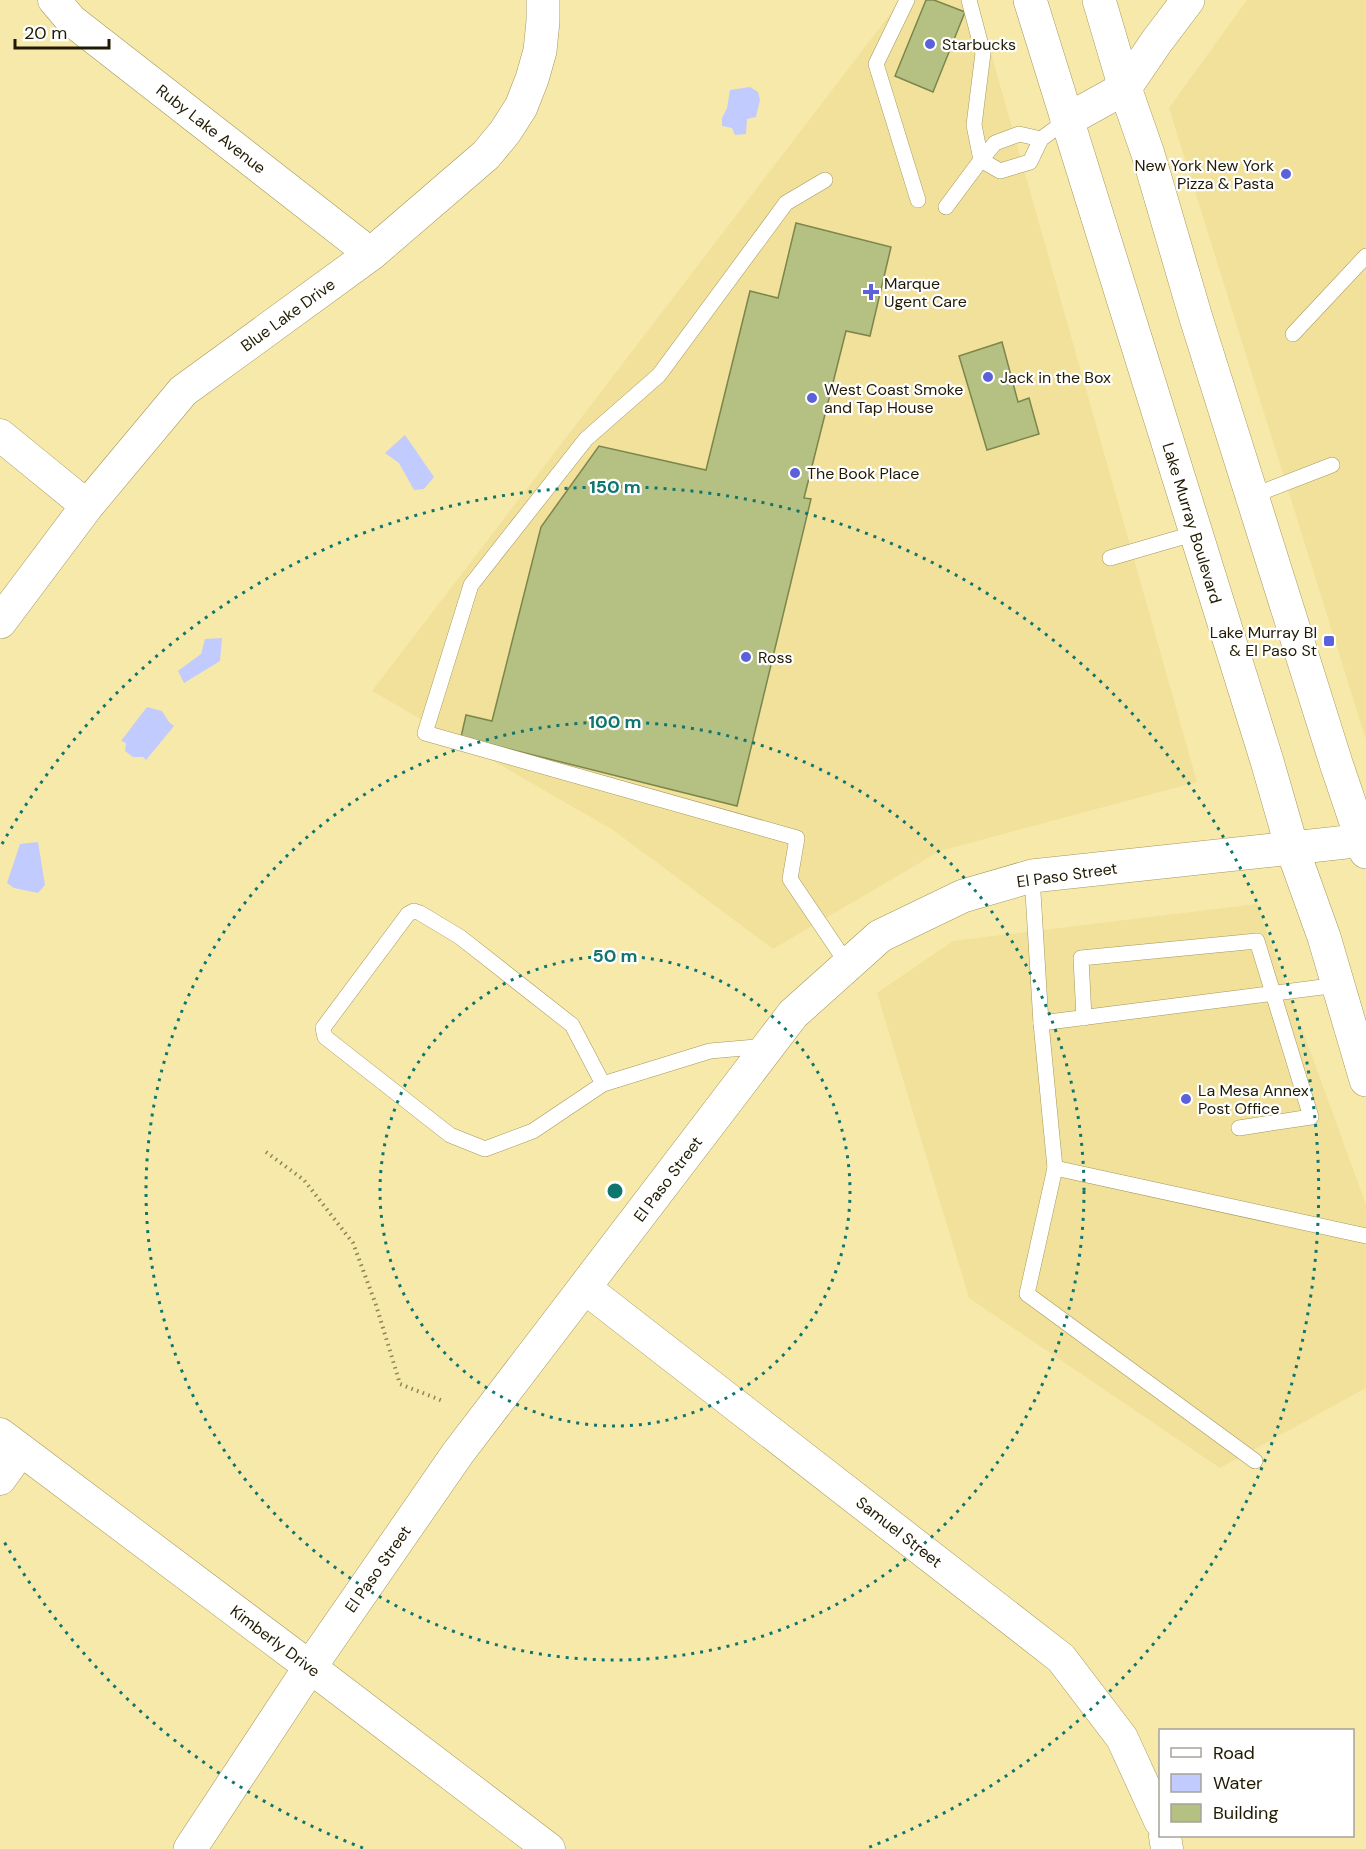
<svg xmlns="http://www.w3.org/2000/svg" width="1366" height="1849" font-family="'DM Sans',sans-serif">
	<rect width="100%" height="100%" fill="#f7e9aa"/>
	<!-- built -->
	<g fill="#f2e19a">
		<polygon points="901,0 976,0 1197,782 940,851 773,949 613,830 372,691"/>
		<polygon points="1247,0 1366,0 1366,740 1169,108"/>
		<polygon points="1257,904 1366,1205 1366,1388 1220,1468 969,1298 877,993 953,941"/>
	</g>
	<!-- water -->
	<g fill="#c2cbfd">
		<polygon points="750,87 758,92 760,100 756,117 747,119 746,134 735,135 732,128 722,126 722,118 727,108 730,90"/>
		<polygon points="405,435 434,477 424,489 414,490 399,463 385,453"/>
		<polygon points="222,638 220,661 184,683 178,671 201,654 205,639"/>
		<polygon points="147,707 162,711 169,722 174,726 146,760 143,757 133,757 125,751 126,743 121,741"/>
		<polygon points="38,842 45,885 38,893 14,888 7,883 20,844"/>
	</g>
	<!-- building -->
	<g fill="#b5c083" stroke="#7c864b" stroke-width="1.5">
		<polygon points="926,0 934,0 965,12 933,92 895,76"/>
		<polygon points="796,223 891,247 870,336 846,331 804,498 811,499 737,806 461,737 466,715 492,721 541,527 599,446 706,470 750,291 778,298"/>
		<polygon points="1002,342 1018,402 1029,398 1039,434 987,450 959,356"/>
	</g>
	<g fill="none" stroke-linecap="round" stroke-linejoin="round">
		<defs>
			<g id="lane">
				<polyline points="907,0 876,64 918,200"/>
				<polyline points="1041,139 1019,134 995,143 981,160 1000,171 1030,162 1041,139 1067,120"/>
				<polyline points="825,180 786,203 659,375 586,439 471,585 425,733 797,838 790,879 848,965"/>
				<polyline points="946,207 981,160 974,125 983,53 969,0"/>
				<polyline points="1293,334 1366,256"/>
				<polyline points="1252,496 1332,465"/>
				<polyline points="1110,558 1196,533"/>
				<polyline points="1032,876 1041,1023 1055,1168 1366,1236"/>
				<polyline points="1084,1018 1081,958 1257,941 1311,1117 1239,1128"/>
				<polyline points="1041,1023 1338,985"/>
				<polyline points="603,1084 572,1025 460,937 420,913 414,911 408,914 323,1028 325,1037 450,1135 485,1149 533,1131 603,1084 710,1051 766,1046"/>
				<polyline points="1055,1168 1027,1294 1255,1461"/>
			</g>
			<g id="street">
				<polyline points="54,0 71,20 371,254"/>
				<polyline points="0,435 87,506"/>
				<polyline points="585,1288 1061,1658 1122,1738 1160,1821"/>
				<polyline points="0,1434 310,1667 549,1849"/>
				<polyline points="0,1479 21,1450"/>
				<polyline points="1165,1836 1167,1849"/>
			</g>
			<g id="secondary">
				<polyline points="1067,120 1125,88 1157,41 1188,0"/>
				<polyline points="0,622 87,506 183,391 371,254 486,155 505,132 521,107 532,79 540,51 543,21 543,0"/>
				<polyline points="190,1849 310,1667 458,1453 793,1014 880,936 963,896 1032,876 1366,840"/>
			</g>
			<g id="primary">
				<polyline points="1030,0 1267,761 1292,848 1324,937 1366,1080"/>
				<polyline points="1099,0 1125,88 1148,154 1196,318 1336,763 1366,852"/>
			</g>
		</defs>
		<!-- lane casing -->
		<use href="#lane" stroke="#a5975a" stroke-width="16"/>
		<!-- street casing -->
		<use href="#street" stroke="#a5975a" stroke-width="33"/>
		<!-- secondary casing -->
		<use href="#secondary" stroke="#a5975a" stroke-width="34"/>
		<!-- primary casing -->
		<use href="#primary" stroke="#a5975a" stroke-width="34"/>
		<!-- path -->
		<polyline stroke="#8e8458" stroke-width="4" stroke-dasharray="1.5 4.5" stroke-linecap="butt" points="266,1152 304,1180 353,1243 376,1305 400,1384 443,1401"/>
		<!-- lane -->
		<use href="#lane" stroke="#fff" stroke-width="15"/>
		<!-- street -->
		<use href="#street" stroke="#fff" stroke-width="32"/>
		<!-- secondary -->
		<use href="#secondary" stroke="#fff" stroke-width="33"/>
		<!-- primary -->
		<use href="#primary" stroke="#fff" stroke-width="33"/>
	</g>
	<!-- distance rings -->
	<g fill="none" stroke="#0f766e" stroke-width="3" stroke-dasharray="3 6">
		<circle cx="615" cy="1191" r="235"/>
		<circle cx="615" cy="1191" r="469"/>
		<path d="M363 1848A704 704 0 0 1 2 1538M2 844A704 704 0 1 1 867 1848"/>
	</g>
	<!-- markers -->
	<g fill="#5b61d9" stroke="#fff" stroke-width="2">
		<circle cx="930" cy="44" r="6"/>
		<circle cx="1286" cy="174" r="6"/>
		<path d="M868 283h6v6h6v6h-6v6h-6v-6h-6v-6h6z"/>
		<circle cx="988" cy="377" r="6"/>
		<circle cx="812" cy="398" r="6"/>
		<circle cx="795" cy="473" r="6"/>
		<rect x="1323" y="635" width="12" height="12" rx="3"/>
		<circle cx="746" cy="657" r="6"/>
		<circle cx="1186" cy="1099" r="6"/>
	</g>
	<g text-anchor="middle" dominant-baseline="central" stroke-width="4.5" stroke-linejoin="round" paint-order="stroke">
		<!-- poi labels -->
		<g font-size="16" fill="#201a02" stroke="#fff" text-anchor="start">
			<text x="942" y="44">Starbucks</text>
			<text x="1274" y="165" text-anchor="end">New York New York<tspan x="1274" dy="18">Pizza &amp; Pasta</tspan></text>
			<text x="884" y="283">Marque<tspan x="884" dy="18">Ugent Care</tspan></text>
			<text x="1000" y="377">Jack in the Box</text>
			<text x="824" y="389">West Coast Smoke<tspan x="824" dy="18">and Tap House</tspan></text>
			<text x="807" y="473">The Book Place</text>
			<text x="1317" y="632" text-anchor="end">Lake Murray Bl<tspan x="1317" dy="18">&amp; El Paso St</tspan></text>
			<text x="758" y="657">Ross</text>
			<text x="1198" y="1090">La Mesa Annex<tspan x="1198" dy="18">Post Office</tspan></text>
		</g>
		<!-- street labels -->
		<g font-size="16" fill="#201a02" stroke="#fff">
			<text transform="translate(211 129) rotate(38)">Ruby Lake Avenue</text>
			<text transform="translate(288 315) rotate(-36)">Blue Lake Drive</text>
			<text transform="translate(1192 523) rotate(73)">Lake Murray Boulevard</text>
			<text transform="translate(1067 875) rotate(-8)">El Paso Street</text>
			<text transform="translate(668 1179) rotate(-53)">El Paso Street</text>
			<text transform="translate(899 1532) rotate(38)">Samuel Street</text>
			<text transform="translate(378 1569) rotate(-55)">El Paso Street</text>
			<text transform="translate(275 1641) rotate(37)">Kimberly Drive</text>
		</g>
	</g>
	<circle cx="615" cy="1191" r="9" fill="#0f766e" stroke="#fff" stroke-width="3"/>
	<g font-size="18" text-anchor="middle" font-weight="bold" fill="#0f766e" stroke="#fff" stroke-width="4.5" stroke-linejoin="round" paint-order="stroke">
		<text x="615" y="493">150 m</text>
		<text x="615" y="728">100 m</text>
		<text x="615" y="962">50 m</text>
	</g>
	<!-- legend -->
	<rect x="1159" y="1729" width="195" height="108" fill="#ffffff" stroke="#a6a39a" stroke-width="1.5"/>
	<rect x="1171" y="1748" width="30" height="9" fill="#ffffff" stroke="#a6a39a" stroke-width="1.5"/>
	<text x="1213" y="1759" font-size="18" fill="#201a02">Road</text>
	<rect x="1171" y="1774" width="30" height="18" fill="#c2cbfd" stroke="#a6a39a" stroke-width="1.5"/>
	<text x="1213" y="1789" font-size="18" fill="#201a02">Water</text>
	<rect x="1171" y="1804" width="30" height="18" fill="#b5c083" stroke="#a6a39a" stroke-width="1.5"/>
	<text x="1213" y="1819" font-size="18" fill="#201a02">Building</text>
	<!-- scale -->
	<path d="M15 39v9h94v-9" fill="none" stroke="#201a02" stroke-width="3"/>
	<text x="24" y="39" font-size="18" fill="#201a02" stroke="#ffffff" stroke-width="4.5" paint-order="stroke">20 m</text>
</svg>
